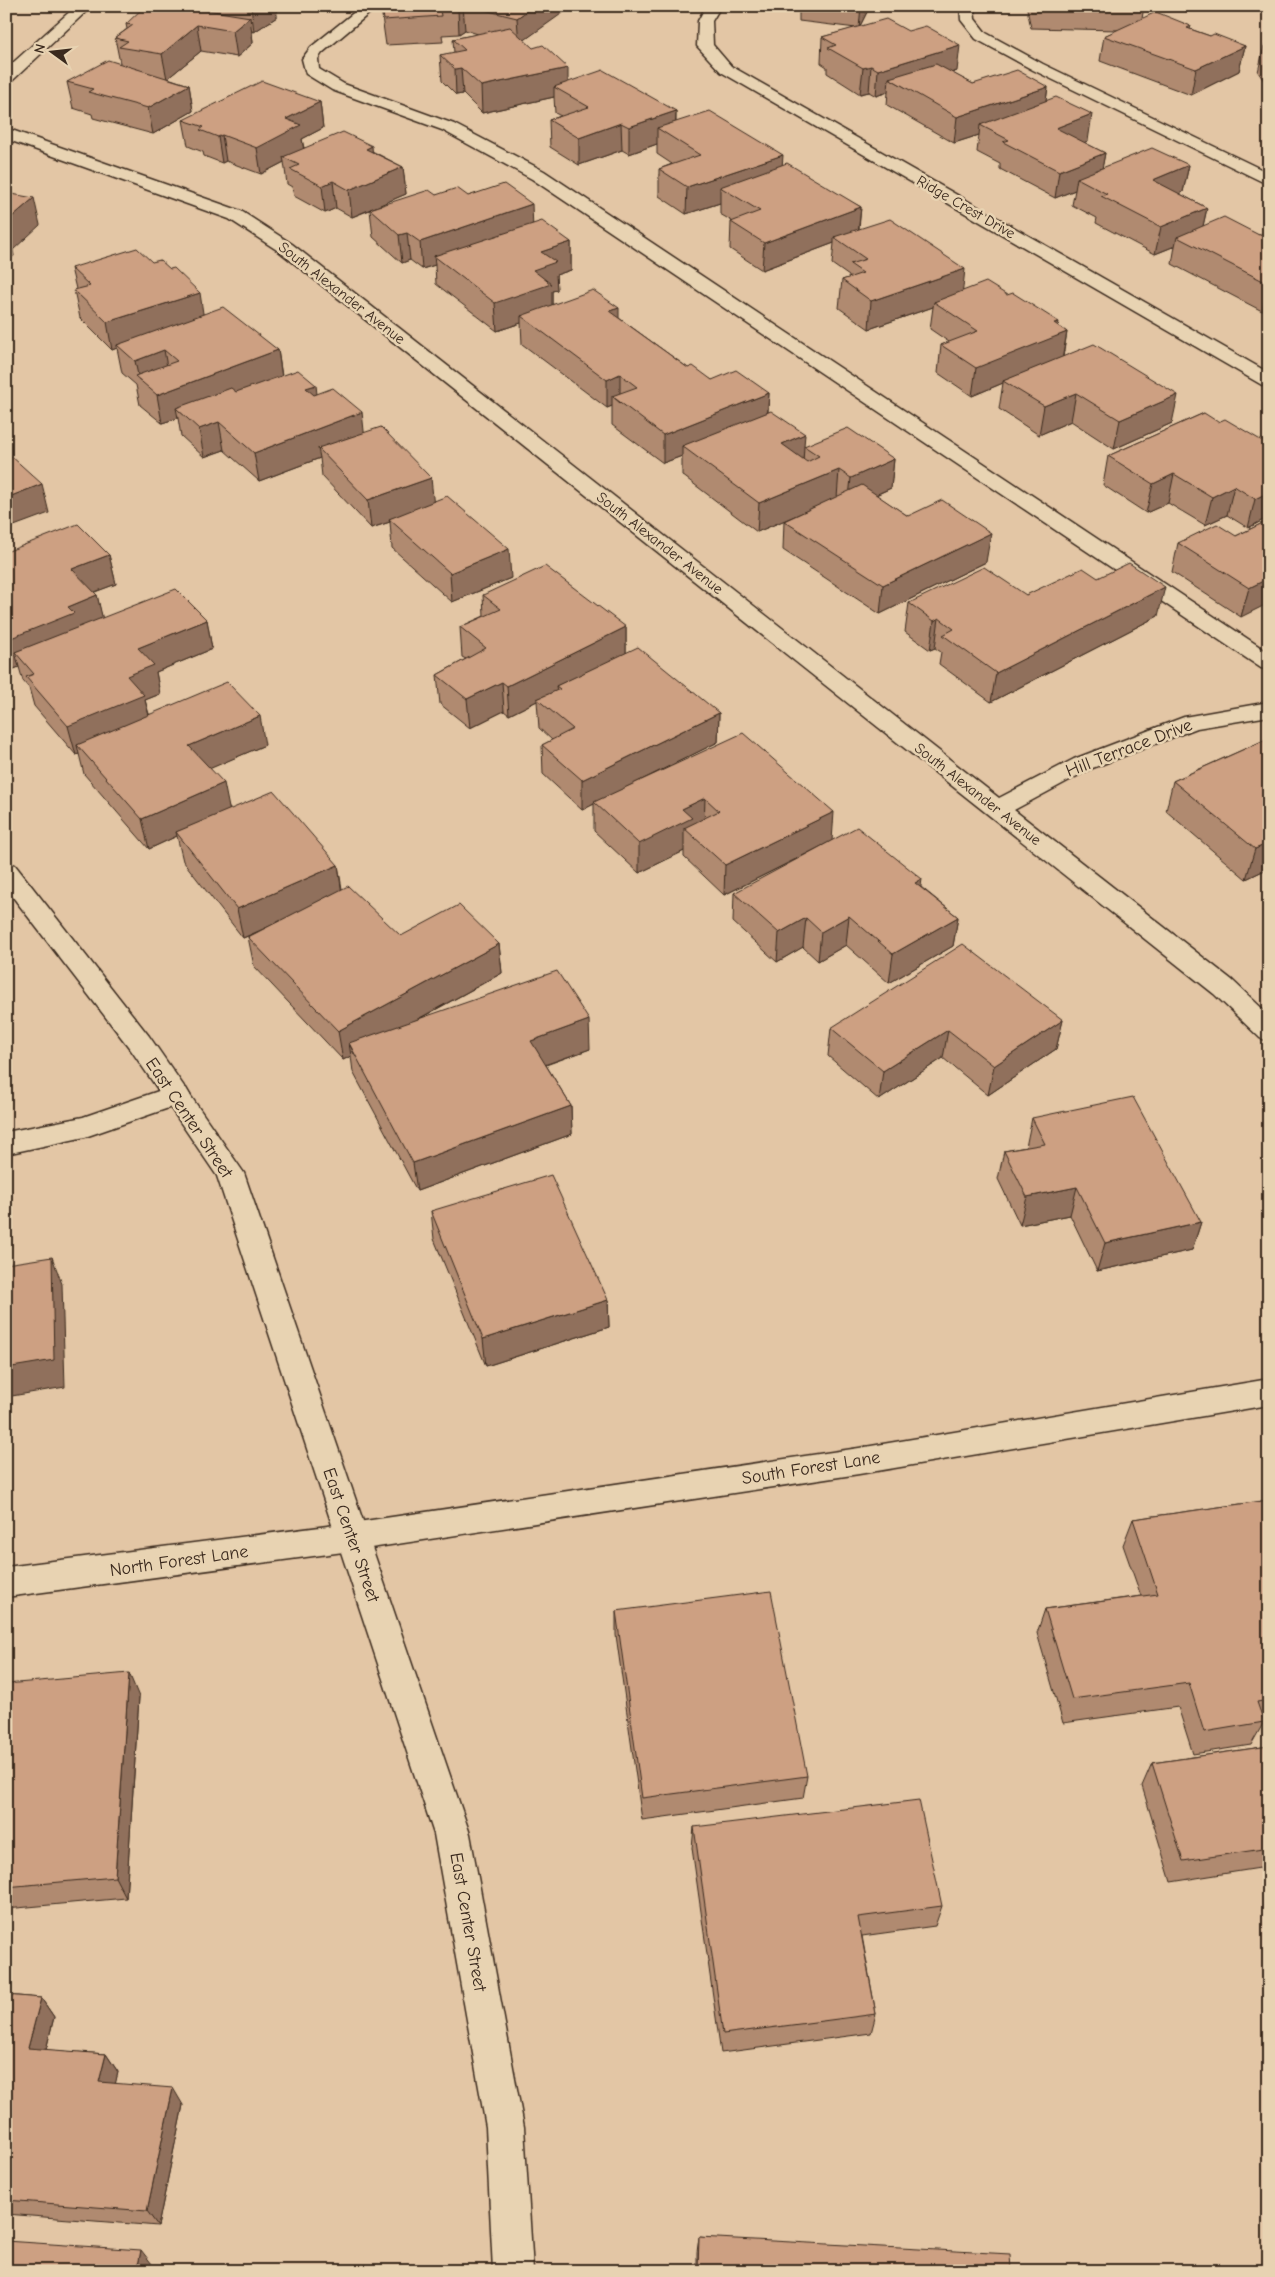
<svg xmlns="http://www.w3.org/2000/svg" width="1275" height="2277" font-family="'Comic Neue',sans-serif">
	<rect width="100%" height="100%" fill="#e3c6a5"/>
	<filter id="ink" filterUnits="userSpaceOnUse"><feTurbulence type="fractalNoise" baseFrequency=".02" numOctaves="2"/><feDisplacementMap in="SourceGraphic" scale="10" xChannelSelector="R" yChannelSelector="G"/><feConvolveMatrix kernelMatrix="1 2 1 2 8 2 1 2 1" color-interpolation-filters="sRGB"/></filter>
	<g filter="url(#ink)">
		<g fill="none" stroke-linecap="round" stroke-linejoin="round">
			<defs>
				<g id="lane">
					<polygon points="362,6 378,6 322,53 318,59 319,69 344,84 454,124 544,171 1269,653 1269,670 1261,668 532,179 442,130 332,90 306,74 302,59 311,47"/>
					<polygon points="960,6 974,6 975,19 986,33 1043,64 1269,173 1269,185 1033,70 976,39 961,20"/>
					<polygon points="176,1085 186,1088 190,1095 186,1102 85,1137 6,1154 6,1132 83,1117"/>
				</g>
				<g id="street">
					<polygon points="706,6 721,6 712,21 713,45 731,66 1269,373 1269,387 1262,385 721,72 697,46 698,21"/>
					<polygon points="6,128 241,211 292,244 999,798 1074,759 1184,717 1269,702 1269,716 1197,728 1090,769 1014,810 1232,980 1269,1015 1269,1041 1260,1038 1214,994 280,252 229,219 6,139"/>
					<polygon points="1269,1379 1269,1405 859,1474 351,1551 6,1597 6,1567 351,1523 859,1448"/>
				</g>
				<g id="secondary">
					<polygon points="76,6 92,6 12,81 6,83 6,69"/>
					<polygon points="6,863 15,865 149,1036 244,1173 470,1834 524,2127 533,2271 493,2271 486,2127 434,1834 217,1176 131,1050 6,888"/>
				</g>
			</defs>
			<!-- lane casing -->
			<use href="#lane" stroke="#3b2a1e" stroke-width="3"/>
			<!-- street casing -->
			<use href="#street" stroke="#3b2a1e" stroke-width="3"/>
			<!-- secondary casing -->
			<use href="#secondary" stroke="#3b2a1e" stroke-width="3"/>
			<!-- lane -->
			<use href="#lane" fill="#e8d3b2" fill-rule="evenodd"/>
			<!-- street -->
			<use href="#street" fill="#e8d3b2" fill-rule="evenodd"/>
			<!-- secondary -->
			<use href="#secondary" fill="#e8d3b2" fill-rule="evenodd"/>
		</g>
		<!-- wall -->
		<g fill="#b08a70" stroke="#3b2a1e">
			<polygon points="156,6 276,6 277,17 254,32 252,31 253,43 237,57 201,51 168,78 189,85 193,111 153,134 93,118 92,114 73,108 67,82 120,63 115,38 127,29 126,24"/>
			<polygon points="381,6 571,6 524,40 568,82 676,111 676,122 782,165 861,207 859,229 963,291 1058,326 1067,332 1063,357 1172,423 1114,449 1071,421 1039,435 999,409 1003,383 972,396 938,373 941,345 949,342 930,329 933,307 869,329 839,308 842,280 849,278 849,276 832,264 834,243 762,270 730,249 731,222 732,221 720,214 720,203 686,214 659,196 659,169 672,164 657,154 657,144 629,154 622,150 579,165 550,147 549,120 561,116 555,113 554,97 482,113 463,94 456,95 442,81 440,55 454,53 453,39 478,34 465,30 459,34 442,35 443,42 386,45 383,24"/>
			<polygon points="799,6 893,6 891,10 869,8 860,26 957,71 952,73 973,84 1048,87 1046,101 1088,141 1083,142 1105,153 1102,168 1189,165 1183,192 1180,194 1207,208 1203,226 1259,235 1269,230 1269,308 1262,311 1172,264 1175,246 1155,254 1096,223 1097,218 1072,205 1075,190 1055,198 1000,169 1000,164 977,152 979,135 954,143 887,105 888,92 876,96 869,92 860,94 827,73 827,67 821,63 822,37 856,28 799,21"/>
			<polygon points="1028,6 1144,6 1142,19 1191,26 1190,29 1210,36 1245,46 1239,71 1191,95 1100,61 1104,36 1118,30 1031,28 1027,9"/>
			<polygon points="1264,46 1269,46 1269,88 1258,72"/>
			<polygon points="320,102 323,128 302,139 304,148 372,151 403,167 406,194 370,209 436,195 468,196 533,224 571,242 571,270 556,275 557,290 552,291 552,304 619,318 688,368 712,380 769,393 768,412 805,446 894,459 891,488 876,495 908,516 986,562 880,614 783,550 784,521 803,512 757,532 682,475 682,456 663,463 612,425 612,406 607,408 522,344 521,323 497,331 436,284 435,265 422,269 410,260 402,263 373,237 370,210 352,217 336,208 325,213 294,196 292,187 287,184 284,162 261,174 226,161 222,163 204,156 203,152 188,146 183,120"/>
			<polygon points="71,268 203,314 278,350 282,376 317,394 364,432 433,502 511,578 452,602 392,548 390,522 371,528 322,476 320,458 259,481 224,450 204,457 181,436 178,418 162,423 140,405 136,385 122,373 117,348 112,350 80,318 74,290 76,289"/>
			<polygon points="1204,413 1269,517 1248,528 1227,515 1205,525 1168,503 1146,513 1103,485 1108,456"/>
			<polygon points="1269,520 1241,617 1172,572 1178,543 1236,536"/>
			<polygon points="6,552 109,555 116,584 94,592 97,595 102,618 207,620 212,649 156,672 160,694 145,700 149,714 265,745 210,768 230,810 338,865 342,889 401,936 499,944 502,973 417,1020 590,1049 546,1065 571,1106 572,1134 417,1191 353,1072 351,1056 343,1060 254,966 248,937 258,932 243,938 183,861 177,836 149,849 84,774 79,754 76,755 34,706 29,688 23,681 19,667 6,672"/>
			<polygon points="1098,578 1158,616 991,702 939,664 941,652 935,648 930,650 905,632 909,603 1026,595"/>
			<polygon points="483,595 626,627 626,653 719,713 718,742 653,774 832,841 724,895 684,857 684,851 639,873 594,831 594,804 582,810 543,774 542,745 552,740 539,728 537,701 509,715 504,711 470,728 440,704 437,675 466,659 462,657 460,627 484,616"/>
			<polygon points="1269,738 1269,868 1246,879 1166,811 1173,781"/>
			<polygon points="921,887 958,917 953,946 889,983 846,945 818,961 803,947 777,962 733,922 734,893"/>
			<polygon points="1063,1020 1056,1049 988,1095 943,1058 879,1100 828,1056 831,1028"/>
			<polygon points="1032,1118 1201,1222 1192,1250 1097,1271 1070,1215 1020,1225 998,1179 1004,1151 1026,1147"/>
			<polygon points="431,1211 608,1300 609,1327 486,1366 434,1239"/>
			<polygon points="1269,1500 1269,1722 1264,1722 1251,1745 1193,1754 1178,1707 1063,1723 1037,1633 1045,1609 1141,1596 1123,1545 1133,1519"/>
			<polygon points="616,1611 807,1776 803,1798 642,1820 616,1635"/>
			<polygon points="6,1684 139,1697 126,1898 6,1909"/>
			<polygon points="1269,1746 1269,1895 1260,1868 1171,1882 1142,1786 1152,1763"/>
			<polygon points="694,1827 942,1906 935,1926 862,1936 876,2014 871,2033 721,2053 692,1848"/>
			<polygon points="6,1995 41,1998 54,2017 46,2050 106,2054 118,2072 115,2083 183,2105 158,2226 6,2214"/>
			<polygon points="699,2237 1011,2271 697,2271 697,2252"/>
		</g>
		<!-- shaded-wall -->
		<g fill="#90705b" stroke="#3b2a1e">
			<polygon points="251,6 276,6 277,17 254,32"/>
			<polygon points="462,6 463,6 465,30 459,34 458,9"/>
			<polygon points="534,6 571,7 519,44 517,18"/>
			<polygon points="861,6 870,6 859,28"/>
			<polygon points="250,17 253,43 237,57 233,31"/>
			<polygon points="197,25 201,51 167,79 162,54"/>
			<polygon points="960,45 957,71 905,87 889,78 888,92 876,96 878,70"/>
			<polygon points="1245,46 1239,71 1191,95 1196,69"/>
			<polygon points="871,66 869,92 860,94 863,68"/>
			<polygon points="461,68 463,94 456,95 455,69"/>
			<polygon points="568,68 568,93 554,87 554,97 482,113 481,86"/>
			<polygon points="189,85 193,111 153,134 148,108"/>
			<polygon points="1048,87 1044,113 980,125 979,135 954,143 957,117"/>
			<polygon points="320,102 323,128 302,139 304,151 283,157 284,162 261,174 257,148 286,119"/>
			<polygon points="676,111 675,137 657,128 657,144 629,154 629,127"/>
			<polygon points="1092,114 1088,141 1052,155 1056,128"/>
			<polygon points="621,123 622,150 579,165 579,138"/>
			<polygon points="222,135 226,161 222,163 218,137"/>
			<polygon points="372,146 374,173 366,149"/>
			<polygon points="1105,153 1100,180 1077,178 1075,190 1055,198 1059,171"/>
			<polygon points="783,155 781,182 720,187 720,203 686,214 687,187"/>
			<polygon points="1189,165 1183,192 1148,207 1153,180"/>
			<polygon points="403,167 406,194 352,217 349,190"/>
			<polygon points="333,181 336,208 325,213 322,186"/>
			<polygon points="34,198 40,225 13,250 14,256 6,263 6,222"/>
			<polygon points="532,204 533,231 434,256 435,265 422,269 420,242"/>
			<polygon points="861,207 858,234 834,237 834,243 762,270 764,243"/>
			<polygon points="1207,208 1201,235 1177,237 1175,246 1155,254 1161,227"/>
			<polygon points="407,233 410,260 402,263 399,235"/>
			<polygon points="571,242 571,270 556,275 557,290 552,291 552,312 521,316 521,323 497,331 495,303 533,270 541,252"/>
			<polygon points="965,269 962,297 934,302 933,307 869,329 871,301"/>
			<polygon points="1269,284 1269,308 1262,311"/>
			<polygon points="200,293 204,320 117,345 117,348 112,350 107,322"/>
			<polygon points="619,308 619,336 609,311"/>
			<polygon points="1059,322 1056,336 1067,332 1062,360 1003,381 1003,383 972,396 976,368 1054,323"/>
			<polygon points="164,350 169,378 139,380 135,361"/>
			<polygon points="278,350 282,378 184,415 176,408 178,418 162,423 157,395"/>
			<polygon points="620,374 620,403 612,396 612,406 607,408 607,380"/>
			<polygon points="316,385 319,413 306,388"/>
			<polygon points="769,393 767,421 682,446 682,456 663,463 663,435"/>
			<polygon points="1076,393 1071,421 1039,435 1044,406"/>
			<polygon points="1178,395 1172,423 1114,449 1120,420"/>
			<polygon points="362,412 365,440 318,448 320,458 259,481 254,453"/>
			<polygon points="219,422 224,450 204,457 199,429"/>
			<polygon points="805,434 804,446 803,463 782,444"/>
			<polygon points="894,459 891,488 848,507 851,478"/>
			<polygon points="839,470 837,498 757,532 759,503"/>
			<polygon points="1174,474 1168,503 1146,513 1153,484"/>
			<polygon points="431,478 434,507 389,519 390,522 371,528 368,500"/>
			<polygon points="42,484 49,513 6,529 6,498"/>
			<polygon points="1234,486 1227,515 1205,525 1212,497"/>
			<polygon points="1269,492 1269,517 1248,528 1255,499"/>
			<polygon points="991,533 986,562 880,614 883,585"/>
			<polygon points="509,549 511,578 452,602 450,573"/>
			<polygon points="109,555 116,584 79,598 72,569"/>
			<polygon points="1269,578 1269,603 1241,617 1249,588"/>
			<polygon points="1165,587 1158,616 991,702 996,673"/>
			<polygon points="97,595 104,624 15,652 19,667 6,672 6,640 68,607"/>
			<polygon points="939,618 935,648 930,650 934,621"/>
			<polygon points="207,620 212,649 156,672 160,694 145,700 151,724 77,745 79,754 76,755 68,726 127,676 138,648"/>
			<polygon points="626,627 626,656 556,686 557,691 537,699 537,701 509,715 507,686"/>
			<polygon points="502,682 504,711 470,728 467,699"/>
			<polygon points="719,713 718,742 595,803 594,802 594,804 582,810 582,780"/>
			<polygon points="260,716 265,745 195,775 189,746"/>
			<polygon points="224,783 230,813 176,832 177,836 149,849 142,819"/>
			<polygon points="705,798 704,827 684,828 684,851 639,873 639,844 682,809"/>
			<polygon points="834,812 832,841 724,895 725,865"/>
			<polygon points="1269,843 1269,868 1246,879 1255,849"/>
			<polygon points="338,865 342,894 243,938 237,909"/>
			<polygon points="922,879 918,908 915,883"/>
			<polygon points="849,916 846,945 818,961 821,932"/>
			<polygon points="958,917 953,946 889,983 893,954"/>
			<polygon points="806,918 803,947 777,962 779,933"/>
			<polygon points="499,944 502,973 354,1054 349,1043 351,1056 343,1060 338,1031"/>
			<polygon points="589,1020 590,1049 533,1069 531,1041"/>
			<polygon points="1063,1020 1056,1049 988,1095 994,1066"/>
			<polygon points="948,1030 943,1058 879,1100 883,1071"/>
			<polygon points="571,1106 572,1134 417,1191 413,1163"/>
			<polygon points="1077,1187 1070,1215 1020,1225 1027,1197"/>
			<polygon points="1201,1222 1192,1250 1097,1271 1105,1243"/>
			<polygon points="52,1257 62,1284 65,1387 6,1397 6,1368"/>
			<polygon points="608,1300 609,1327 486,1366 483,1339"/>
			<polygon points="129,1673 139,1697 126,1898 115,1877"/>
			<polygon points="41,1998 54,2017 42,2066 28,2048"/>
			<polygon points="106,2054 118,2072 112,2099 99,2082"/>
			<polygon points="173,2088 183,2105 158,2226 147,2211"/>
			<polygon points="141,2250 152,2264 151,2271 137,2271"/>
		</g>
		<!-- building -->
		<g fill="#cda082" stroke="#3b2a1e">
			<polygon points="145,6 182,6 250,17 233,31 197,25 162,54 119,47 128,41 115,38 133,25 126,24"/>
			<polygon points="382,6 462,6 458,9 440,10 441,16 384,20"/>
			<polygon points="468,6 534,6 517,18"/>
			<polygon points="1156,12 1191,26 1187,28 1210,36 1214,34 1245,46 1196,69 1104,36"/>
			<polygon points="886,19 908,31 926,26 960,45 878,70 871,66 863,68 828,48 836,45 822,37"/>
			<polygon points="510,27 533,48 543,45 568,68 481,86 461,68 455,69 440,55 465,50 453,39"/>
			<polygon points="1264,46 1269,46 1269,53"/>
			<polygon points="108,60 189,85 148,108 88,92 93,89 67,82"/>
			<polygon points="936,64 973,84 1017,70 1048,87 957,117 889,78"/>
			<polygon points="603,70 676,111 629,127 621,123 579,138 549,120 589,107 554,87"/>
			<polygon points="262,81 320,102 286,119 301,125 257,148 222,135 218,137 200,130 204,127 183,120"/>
			<polygon points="1056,97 1092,114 1056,128 1105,153 1059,171 1003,142 1009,140 980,125"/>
			<polygon points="710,111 783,155 687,187 659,169 700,155 657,128"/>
			<polygon points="343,132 372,146 366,149 403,167 349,190 333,181 322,186 290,169 299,165 283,157"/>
			<polygon points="1152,148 1189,165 1153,180 1207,208 1161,227 1101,196 1107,194 1077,178"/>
			<polygon points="787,163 861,207 764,243 731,222 760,211 720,187"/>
			<polygon points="504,184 532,204 420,242 407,233 399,235 370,209 429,190 436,195 457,188 468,196"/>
			<polygon points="6,193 34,198 6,222"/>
			<polygon points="1224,217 1259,235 1269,230 1269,284 1177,237"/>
			<polygon points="890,219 965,269 871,301 842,280 863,273 850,264 866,259 834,237"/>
			<polygon points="542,221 571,242 541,252 556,262 533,270 551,284 495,303 434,256"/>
			<polygon points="137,248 152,262 160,260 170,269 174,268 200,293 107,322 74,290 90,286 71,268"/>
			<polygon points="986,282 1007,295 1013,293 1059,322 1054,323 1067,332 976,368 941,345 978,331 934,302"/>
			<polygon points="593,290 619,308 609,311 688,368 693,366 712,380 736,370 769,393 663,435 612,396 637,387 620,374 607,380 521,316"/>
			<polygon points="223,307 278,350 157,395 135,376 177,361 164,350 135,361 117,345"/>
			<polygon points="1094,344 1178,395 1120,420 1076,393 1044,406 1003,381"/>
			<polygon points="298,370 316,385 306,388 314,395 333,388 362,412 254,453 219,422 199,429 176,408 231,388 236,392"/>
			<polygon points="771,411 805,434 782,444 807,462 819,456 804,446 848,428 894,459 851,478 839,470 759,503 682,446"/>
			<polygon points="1204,413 1218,422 1225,419 1269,445 1269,492 1255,499 1234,486 1212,497 1174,474 1153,484 1108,456"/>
			<polygon points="381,427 431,478 368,500 318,448"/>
			<polygon points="10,455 42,484 6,498 6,457"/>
			<polygon points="862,485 908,516 942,500 991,533 883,585 784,521"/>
			<polygon points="447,496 509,549 450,573 389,519"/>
			<polygon points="1269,520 1269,578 1249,588 1178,543 1217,524 1236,536"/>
			<polygon points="78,524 109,555 72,569 97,595 68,607 74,613 6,640 6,552"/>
			<polygon points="1129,563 1165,587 996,673 943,635 954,629 939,618 934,621 909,603 984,567 1026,595 1083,568 1098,578"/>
			<polygon points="545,566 626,627 507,686 502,682 467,699 437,675 486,648 460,627 501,609 483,595"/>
			<polygon points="176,589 207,620 138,648 154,665 127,676 144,695 68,726 26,677 34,674 15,652"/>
			<polygon points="638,647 719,713 582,780 542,745 573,729 537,699 560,689 556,686"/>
			<polygon points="227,682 260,716 189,746 224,783 142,819 77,745"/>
			<polygon points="743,733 834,812 725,865 684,828 719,811 705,798 682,809 692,818 639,844 594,802"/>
			<polygon points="1269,738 1269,843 1255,849 1173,781"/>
			<polygon points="274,791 338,865 237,909 176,832"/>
			<polygon points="857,827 922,879 915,883 958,917 893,954 849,916 821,932 806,918 779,933 734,893"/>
			<polygon points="348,886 401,936 459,905 499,944 338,1031 248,937"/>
			<polygon points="963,944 1063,1020 994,1066 948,1030 883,1071 831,1028"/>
			<polygon points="557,971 589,1020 531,1041 571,1106 413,1163 349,1043"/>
			<polygon points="1133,1097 1201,1222 1105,1243 1077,1187 1027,1197 1004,1151 1045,1144 1032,1118"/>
			<polygon points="551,1175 608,1300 483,1339 431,1211"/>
			<polygon points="52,1257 54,1360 6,1368 6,1264"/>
			<polygon points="1269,1500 1269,1700 1257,1702 1264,1722 1204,1732 1189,1683 1072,1699 1045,1609 1158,1594 1133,1519"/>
			<polygon points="771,1591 807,1776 642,1798 616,1611"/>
			<polygon points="129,1673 115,1877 6,1887 6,1684"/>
			<polygon points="1269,1746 1269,1848 1183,1861 1152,1763"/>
			<polygon points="919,1800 942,1906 858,1917 876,2014 723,2034 694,1827"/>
			<polygon points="6,1995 41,1998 28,2048 106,2054 99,2082 173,2088 147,2211 6,2200"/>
			<polygon points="699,2237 1010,2254 1011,2271 698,2271"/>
			<polygon points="6,2241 141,2250 137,2271 6,2271"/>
		</g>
	</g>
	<g text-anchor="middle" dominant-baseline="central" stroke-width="5" stroke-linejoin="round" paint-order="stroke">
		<!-- far-street labels -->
		<g font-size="15" fill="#3b2a1e" stroke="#e8d3b2">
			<text transform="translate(966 207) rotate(30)">Ridge Crest Drive</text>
			<text transform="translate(342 293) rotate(38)">South Alexander Avenue</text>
			<text transform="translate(660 543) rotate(38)">South Alexander Avenue</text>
			<text transform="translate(978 794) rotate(38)">South Alexander Avenue</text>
		</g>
		<!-- street labels -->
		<g font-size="18" fill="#3b2a1e" stroke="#e8d3b2">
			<text transform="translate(1129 748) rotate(-21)">Hill Terrace Drive</text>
			<text transform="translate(189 1118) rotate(56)">East Center Street</text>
			<text transform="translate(811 1468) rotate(-9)">South Forest Lane</text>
			<text transform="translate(351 1535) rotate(71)">East Center Street</text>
			<text transform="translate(179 1561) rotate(-8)">North Forest Lane</text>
			<text transform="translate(468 1922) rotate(80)">East Center Street</text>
		</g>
	</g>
	<!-- margin -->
	<rect width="1275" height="2277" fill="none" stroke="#e8d3b2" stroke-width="25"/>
	<rect x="12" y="12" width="1250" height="2252" fill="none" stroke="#3b2a1e" stroke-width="2" filter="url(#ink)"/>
	<!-- north arrow -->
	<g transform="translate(52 52) rotate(285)" stroke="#e8d3b2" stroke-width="4" paint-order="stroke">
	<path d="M0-4L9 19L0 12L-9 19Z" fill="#3b2a1e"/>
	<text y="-8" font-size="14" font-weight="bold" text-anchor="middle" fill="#3b2a1e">N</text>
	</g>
</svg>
